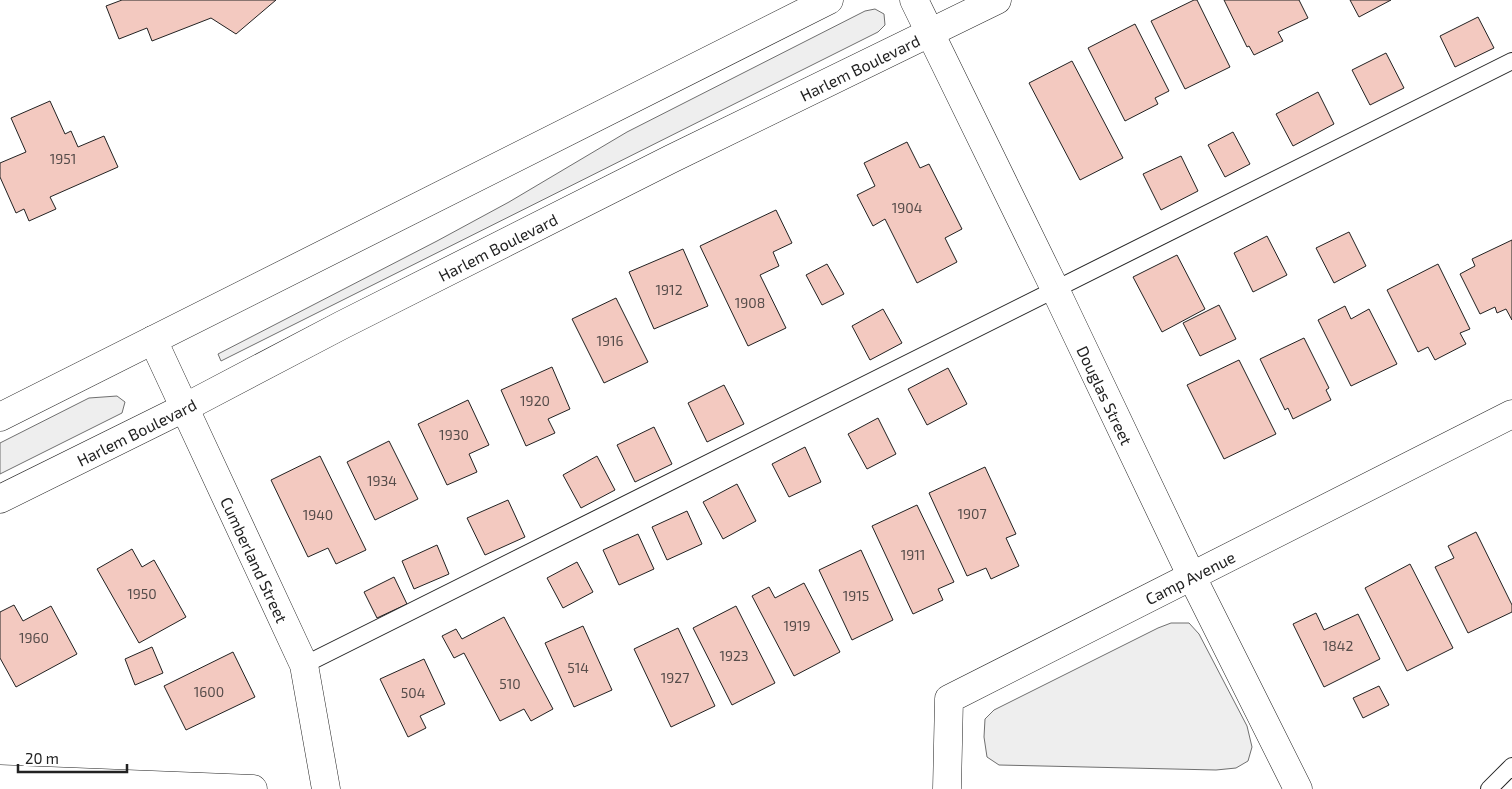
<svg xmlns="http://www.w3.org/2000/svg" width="1512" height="789" font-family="'Exo 2',sans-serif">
	<rect width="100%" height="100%" fill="#fff"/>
	<!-- green -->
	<g fill="#eee" stroke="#6f6f6f">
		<polygon points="875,9 884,14 885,25 878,32 221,361 218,354 437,241 509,202 627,132 865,11"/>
		<polygon points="117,396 125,402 122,413 0,474 0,443 89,398"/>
		<polygon points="1171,623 1189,623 1199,634 1247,726 1252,747 1248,761 1236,768 1216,770 999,765 987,757 984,737 985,719 994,710 1158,628"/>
	</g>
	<!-- building -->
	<g fill="#f3c9c0" stroke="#222">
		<polygon points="122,0 276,0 236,34 211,18 152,41 147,28 119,39 106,6"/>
		<polygon points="1194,0 1197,0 1230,67 1185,89 1151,21"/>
		<polygon points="1224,0 1299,0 1308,18 1278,32 1283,41 1254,55 1249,46 1247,47"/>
		<polygon points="1350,0 1391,0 1359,17"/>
		<polygon points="1478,17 1494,48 1455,67 1440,36"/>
		<polygon points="1135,24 1169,91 1155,98 1158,104 1125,121 1088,48"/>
		<polygon points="1386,53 1404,88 1370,105 1352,70"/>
		<polygon points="1072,61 1123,158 1080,180 1029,83"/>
		<polygon points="1318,92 1334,124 1293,146 1276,114"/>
		<polygon points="50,101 65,134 71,131 78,147 104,136 118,167 50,197 56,209 29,221 24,209 16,213 0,177 0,163 26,152 11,118"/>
		<polygon points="1233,132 1250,164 1225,177 1208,145"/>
		<polygon points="907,142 920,168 929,164 962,229 945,238 957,262 917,283 885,219 873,226 857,195 875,186 864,163"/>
		<polygon points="1181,156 1198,191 1161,210 1143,174"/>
		<polygon points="776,210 792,243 773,252 779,266 760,275 786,328 748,346 700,246"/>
		<polygon points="1349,232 1366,266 1334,283 1316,248"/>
		<polygon points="1267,236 1287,275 1253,292 1234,253"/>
		<polygon points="1512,240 1512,320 1506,309 1497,313 1495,307 1480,314 1460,274 1475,266 1472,259"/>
		<polygon points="683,249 708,306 654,329 629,272"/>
		<polygon points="1177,255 1205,309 1162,332 1133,277"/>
		<polygon points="827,264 844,294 822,305 806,275"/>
		<polygon points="1438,264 1470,329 1460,333 1466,344 1435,360 1428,347 1418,352 1387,290"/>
		<polygon points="616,298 648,362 604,383 572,319"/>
		<polygon points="1219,305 1236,339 1200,356 1183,323"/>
		<polygon points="1345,306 1351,319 1369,309 1397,364 1351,386 1318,320"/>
		<polygon points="883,309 902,343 870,360 852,326"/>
		<polygon points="1304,338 1329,388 1326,390 1331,400 1293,419 1288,408 1285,410 1260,359"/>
		<polygon points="1239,360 1276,434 1224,459 1187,385"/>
		<polygon points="552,367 570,409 548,419 555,433 526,446 501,390"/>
		<polygon points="948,368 967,404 927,425 908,389"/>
		<polygon points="724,385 744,424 707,442 688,403"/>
		<polygon points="468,400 489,445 469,454 477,472 447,485 418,424"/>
		<polygon points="878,418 896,454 867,469 848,434"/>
		<polygon points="654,427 672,464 635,482 617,445"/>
		<polygon points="389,441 418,499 375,520 347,462"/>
		<polygon points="805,447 821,482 789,497 772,464"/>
		<polygon points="320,456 366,550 336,564 328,548 308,557 271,480"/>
		<polygon points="597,456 615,490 581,508 563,475"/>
		<polygon points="985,467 1016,534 1006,538 1019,566 991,579 986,568 967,576 929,493"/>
		<polygon points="737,484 756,521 723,539 703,502"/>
		<polygon points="508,500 525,537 485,555 467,518"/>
		<polygon points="917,505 954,582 938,589 943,600 913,614 872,526"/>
		<polygon points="687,511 702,544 667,560 652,527"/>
		<polygon points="1476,532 1512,605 1512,612 1468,633 1435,567 1454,558 1448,546"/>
		<polygon points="638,534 654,569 619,585 603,550"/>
		<polygon points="437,545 449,574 414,589 402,561"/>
		<polygon points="132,549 142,567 154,560 186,617 139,643 97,569"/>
		<polygon points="861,550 893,620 852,640 819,570"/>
		<polygon points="577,562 593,592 563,608 547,578"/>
		<polygon points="1410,564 1453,648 1407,671 1365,588"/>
		<polygon points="394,577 407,604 377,618 364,592"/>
		<polygon points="804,583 840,652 794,676 752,596 769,587 775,598"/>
		<polygon points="14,605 23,621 51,606 77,654 16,687 0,658 0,612"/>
		<polygon points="736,606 775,683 732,705 693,628"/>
		<polygon points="1316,613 1324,630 1358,614 1380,659 1324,687 1293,624"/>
		<polygon points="504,617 553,709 531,721 524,709 500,721 464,653 454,658 442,636 456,629 462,639"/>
		<polygon points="583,626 612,690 574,707 545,643"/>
		<polygon points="678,628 715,706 671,727 634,649"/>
		<polygon points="152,647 163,673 135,685 125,659"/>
		<polygon points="233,652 255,697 186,730 164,686"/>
		<polygon points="424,659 445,704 420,716 426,728 408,737 380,679"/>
		<polygon points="1379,686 1389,705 1363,718 1353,698"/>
	</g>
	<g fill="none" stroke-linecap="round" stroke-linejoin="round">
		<defs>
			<g id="service">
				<polyline points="304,665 1512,61"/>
				<polyline points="1489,789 1512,766"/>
			</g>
			<g id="minor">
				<path id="s1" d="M914,0L1055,289L1192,577L1298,789"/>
				<path id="s2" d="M947,789L949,699L1512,414"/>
			</g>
			<g id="tertiary">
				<path id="s3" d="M153,340L304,665L326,789"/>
				<polyline points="0,417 829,0"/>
				<path id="s4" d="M0,499L184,408L342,325L671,159L997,0"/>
			</g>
			<polyline id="secondary" points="0,779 253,789"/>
		</defs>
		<!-- service casing -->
		<use href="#service" stroke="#222" stroke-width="18"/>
		<!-- minor casing -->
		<use href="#minor" stroke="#222" stroke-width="29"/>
		<!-- tertiary casing -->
		<use href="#tertiary" stroke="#222" stroke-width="29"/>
		<!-- secondary casing -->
		<use href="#secondary" stroke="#222" stroke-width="29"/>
		<!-- service -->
		<use href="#service" stroke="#fff" stroke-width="16"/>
		<!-- minor -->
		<use href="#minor" stroke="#fff" stroke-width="28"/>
		<!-- tertiary -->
		<use href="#tertiary" stroke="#fff" stroke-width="28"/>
		<!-- secondary -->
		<use href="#secondary" stroke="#fff" stroke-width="28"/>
	</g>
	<g text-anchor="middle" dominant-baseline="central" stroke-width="4" stroke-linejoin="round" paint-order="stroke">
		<!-- number labels -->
		<g font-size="14" fill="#564c4a">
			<text x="63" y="158">1951</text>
			<text x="907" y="207">1904</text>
			<text x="669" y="289">1912</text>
			<text x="750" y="302">1908</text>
			<text x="610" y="340">1916</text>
			<text x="535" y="400">1920</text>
			<text x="454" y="434">1930</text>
			<text x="382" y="480">1934</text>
			<text x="972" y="513">1907</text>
			<text x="318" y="514">1940</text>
			<text x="913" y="554">1911</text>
			<text x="142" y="593">1950</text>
			<text x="856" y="595">1915</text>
			<text x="797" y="625">1919</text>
			<text x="34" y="637">1960</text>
			<text x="1338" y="645">1842</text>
			<text x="734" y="655">1923</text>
			<text x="578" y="667">514</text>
			<text x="675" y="677">1927</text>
			<text x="510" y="683">510</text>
			<text x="209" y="691">1600</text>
			<text x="413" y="692">504</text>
		</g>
		<!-- street labels -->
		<g font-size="16" fill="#222" stroke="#fff">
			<text stroke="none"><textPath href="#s4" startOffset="962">Harlem Boulevard</textPath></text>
			<text stroke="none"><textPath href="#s4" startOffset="558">Harlem Boulevard</textPath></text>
			<text stroke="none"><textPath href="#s1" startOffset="439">Douglas Street</textPath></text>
			<text stroke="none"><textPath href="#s4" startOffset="152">Harlem Boulevard</textPath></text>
			<text stroke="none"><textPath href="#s3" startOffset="242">Cumberland Street</textPath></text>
			<text stroke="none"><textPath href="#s2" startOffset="360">Camp Avenue</textPath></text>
		</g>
	</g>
	<!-- scale -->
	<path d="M18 764v8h109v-8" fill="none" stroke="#222222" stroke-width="2.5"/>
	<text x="25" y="764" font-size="15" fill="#222222" stroke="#ffffff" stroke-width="4" paint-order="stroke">20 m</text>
</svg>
